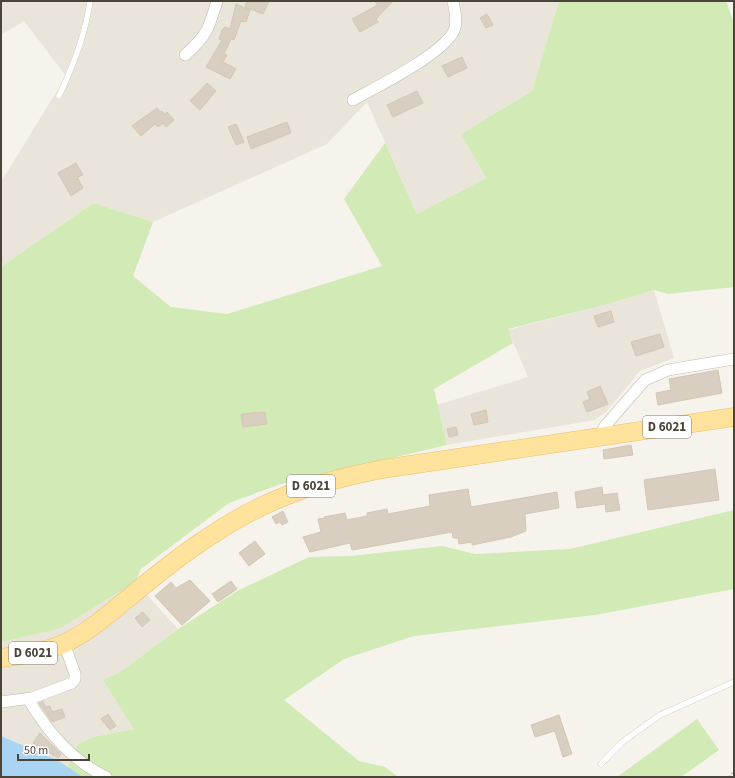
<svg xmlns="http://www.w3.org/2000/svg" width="735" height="778" font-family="'Source Sans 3',sans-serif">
	<rect width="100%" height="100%" fill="#f6f3ec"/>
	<!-- residential -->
	<g fill="#eae5da">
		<polygon points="1,1 559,1 532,91 461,134 486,178 417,214 367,102 327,144 153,222 93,203 1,267 1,182 66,76 24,21 1,35"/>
		<polygon points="654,290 674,358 640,371 607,411 595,420 447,445 437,405 528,377 508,330 608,304"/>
		<polygon points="135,582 178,629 120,672 104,680 134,729 93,737 77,745 67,768 57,760 1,736 1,642 59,629"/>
	</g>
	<!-- green -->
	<g fill="#d2eab5">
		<polygon points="559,1 726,1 734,23 734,287 668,294 654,290 608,304 508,329 513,343 434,389 447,445 281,484 229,503 141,569 135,582 59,629 1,642 1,267 93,203 153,222 133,276 171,307 227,314 382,266 344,199 385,143 417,214 486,178 461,134 532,91"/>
		<polygon points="734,510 734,589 595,615 414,636 344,659 284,700 359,761 385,767 398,777 83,777 67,768 77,745 93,737 134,729 103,680 120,672 178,629 239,590 309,557 351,556 442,546 475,554 570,549"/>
		<polygon points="697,719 719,750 681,777 617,777"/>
	</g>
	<!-- water -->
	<polygon fill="#a9d4f2" points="1,736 57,760 83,777 1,777"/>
	<!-- building -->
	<g fill="#d8cfc1" stroke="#d3c7b4">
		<polygon points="247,1 269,1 263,14 245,7"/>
		<polygon points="374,1 393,1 376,19 378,22 360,32 352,19 378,5"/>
		<polygon points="236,4 250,10 246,22 241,21 234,40 231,39 224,54 227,55 223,62 236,69 230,79 206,67 222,40 219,39 222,30 225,27 230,29"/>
		<polygon points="487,14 493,25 486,28 480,18"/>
		<polygon points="462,57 467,68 448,77 442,66"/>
		<polygon points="207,83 216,91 200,110 190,101"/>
		<polygon points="417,91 423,103 393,117 387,105"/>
		<polygon points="157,108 160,112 162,111 165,114 167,112 174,120 166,127 163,123 158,127 155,124 141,136 132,126"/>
		<polygon points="287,122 291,133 251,149 247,137"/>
		<polygon points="236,124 244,142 236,145 228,127"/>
		<polygon points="76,163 83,175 77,177 83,188 71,196 58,173"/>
		<polygon points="611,311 614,322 598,327 594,316"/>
		<polygon points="660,334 664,347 636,356 631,342"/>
		<polygon points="718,370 722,393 658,405 656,393 671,390 669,379"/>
		<polygon points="600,386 608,404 587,412 583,402 590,399 587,392"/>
		<polygon points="486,410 488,422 474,425 471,414"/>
		<polygon points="265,412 267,424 243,427 241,414"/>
		<polygon points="456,427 458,435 449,437 447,429"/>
		<polygon points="631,445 633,455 604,459 603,450"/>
		<polygon points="715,469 719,500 648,510 644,480"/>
		<polygon points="602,487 603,495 617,493 620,510 606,512 605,504 577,508 575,492"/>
		<polygon points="468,489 471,507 557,492 559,508 525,514 526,531 511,537 472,545 472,542 459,544 458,538 453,538 452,532 352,550 350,543 310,552 303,537 321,532 318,519 325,518 324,517 345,513 347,520 367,516 367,513 387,509 388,514 430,506 429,495"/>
		<polygon points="283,511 288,522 282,525 280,522 276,524 272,517"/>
		<polygon points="255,541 265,554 249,566 239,553"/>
		<polygon points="190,580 210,601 182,625 155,596 171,582 176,588"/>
		<polygon points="231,581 237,589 218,602 212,594"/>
		<polygon points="143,612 150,620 142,627 135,618"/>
		<polygon points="43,701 45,707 50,706 52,712 62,709 65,717 52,722 39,703"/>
		<polygon points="108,714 116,726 110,730 101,719"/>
		<polygon points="559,715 572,754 563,757 555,731 535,737 531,725"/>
		<polygon points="40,733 61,754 58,758 33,743"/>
	</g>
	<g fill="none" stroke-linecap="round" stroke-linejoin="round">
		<defs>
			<g id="service">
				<path d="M59,96C73,66 86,34 90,1"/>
				<polyline points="601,764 621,743 660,715 734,682"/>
			</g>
			<g id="minor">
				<path d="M185,55C207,36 209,28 217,1"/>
				<path d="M353,100C376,87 448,52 455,28C457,20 455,10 453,1"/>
				<polyline points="600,436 605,426 645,380 668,370 734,359"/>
				<path d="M28,699C48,732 71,760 106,777"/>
				<polyline points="1,702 32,698 72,683 75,679 75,674 64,643"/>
			</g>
			<path id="primary" d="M1,658C22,655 43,652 63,644C88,633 111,612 132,595C156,575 181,555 207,538C264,499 316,482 383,469L734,417"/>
		</defs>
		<!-- service casing -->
		<use href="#service" stroke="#c2bbae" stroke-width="6"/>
		<!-- minor casing -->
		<use href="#minor" stroke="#c2bbae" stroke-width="12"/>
		<!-- primary casing -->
		<use href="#primary" stroke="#e6c16a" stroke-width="19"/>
		<!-- path -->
		<polyline stroke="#c4b79f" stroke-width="1.5" stroke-dasharray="2 2" stroke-linecap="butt" points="729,777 734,771"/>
		<!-- service -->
		<use href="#service" stroke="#fff" stroke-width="5.5"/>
		<!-- minor -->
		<use href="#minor" stroke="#fff" stroke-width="11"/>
		<!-- primary -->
		<use href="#primary" stroke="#ffe39c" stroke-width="18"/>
	</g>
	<g text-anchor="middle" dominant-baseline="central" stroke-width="3" stroke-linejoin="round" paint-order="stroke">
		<!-- shield labels -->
		<g fill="#fff" stroke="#817c74" stroke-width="1">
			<rect x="643" y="416" width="48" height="22" rx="3"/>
			<rect x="287" y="475" width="48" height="22" rx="3"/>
			<rect x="9" y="642" width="48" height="22" rx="3"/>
		</g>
		<g font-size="13" font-weight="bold" fill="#4b4439">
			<text x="667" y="427">D 6021</text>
			<text x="311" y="486">D 6021</text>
			<text x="33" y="653">D 6021</text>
		</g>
	</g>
	<!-- border -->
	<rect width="735" height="778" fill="none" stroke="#4b4439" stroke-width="4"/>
	<!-- scale -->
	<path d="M18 754v6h71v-6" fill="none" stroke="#4b4439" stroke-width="2"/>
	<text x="24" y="754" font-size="12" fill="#4b4439" stroke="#ffffff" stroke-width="3" paint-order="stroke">50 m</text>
</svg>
